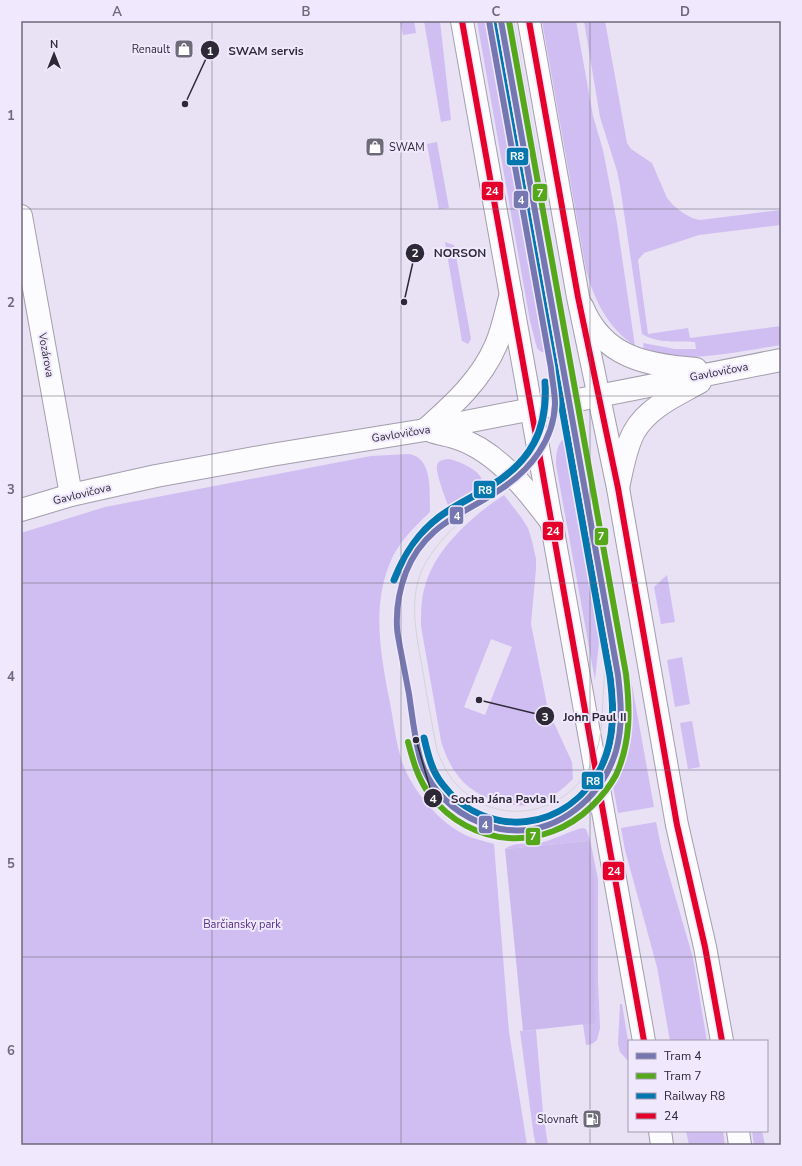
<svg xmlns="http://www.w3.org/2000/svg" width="802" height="1166" font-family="'Nunito Sans',sans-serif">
	<rect width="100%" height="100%" fill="#e8e2f4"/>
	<!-- green -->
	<g fill="#d0bdf2" fill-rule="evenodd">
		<polygon points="400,21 414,21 416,33 403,35"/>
		<polygon points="424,21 440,21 451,120 441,122"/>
		<polygon points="477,21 485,21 545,353 540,351 537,348 530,321"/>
		<path d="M505,21H514L569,331C570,339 571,345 565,351Z"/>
		<path d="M542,21H576L593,116L603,150L617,223L635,346C607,327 595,301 586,270Z"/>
		<path d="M584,21H605L627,143L631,149L652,163L667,198L673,205L683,213L692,218L700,220L781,210V225L699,235L644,253L638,260L648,334L688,328L690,338L781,326V345C747,350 712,358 678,357C667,357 655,354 644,352L643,343L675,349H696L695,342C676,341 659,344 642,334L620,186L617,171L600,117Z"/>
		<polygon points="437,142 449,208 439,209 427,144"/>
		<polygon points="445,242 454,245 470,333 471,339 468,344 462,341"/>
		<path d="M569,435L599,610V641L595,680L556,465C556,451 557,442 569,435Z"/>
		<polygon points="581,437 589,449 591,458 654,807 618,813 611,776 621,754 625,739 626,703 624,677"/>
		<path d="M409,454C434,458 429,494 430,512C416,525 402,539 393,556C371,602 380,651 389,698C393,717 395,737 400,755C408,786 437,821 465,835C474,839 485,841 494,844L509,1032L527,1145H21V533L105,507L371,456Z"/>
		<path d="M448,459C457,460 483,471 482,482L478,487L448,505C445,497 435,471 437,465C439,460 443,460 448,459Z"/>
		<path d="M504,495L521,517L528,528L532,541L536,559V569L531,624L548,710L572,762L573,779C562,790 549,800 534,804C508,810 475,797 459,777C450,766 445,754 441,741L421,626C421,613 421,599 425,586C435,549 473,515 504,495ZM491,639L512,647L485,715L464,707Z"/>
		<polygon points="667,575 675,622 661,624 654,587"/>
		<polygon points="682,657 690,704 675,707 667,660"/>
		<polygon points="692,721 700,767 688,769 680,723"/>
		<polygon points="656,822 662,851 693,958 707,1041 670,1041 657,967 625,850 621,828"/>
		<path d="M582,828L586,829L590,840L598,879V981L600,1028L597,1040L592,1044L586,1045L583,1024L595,1022L588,841L505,849C515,841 528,845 539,843C554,840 567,832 582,828Z"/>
		<polygon points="620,1004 622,1004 629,1047 629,1062 620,1052 618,1044"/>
		<polygon points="536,1030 543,1113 548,1145 536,1145 534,1137 520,1031"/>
		<polygon points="686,1131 723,1131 725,1145 689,1145"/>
		<polygon points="752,1131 762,1131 765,1145 754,1145"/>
	</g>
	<!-- forest -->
	<polygon fill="#cbb8ed" points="588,841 594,882 595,1023 523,1031 505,849"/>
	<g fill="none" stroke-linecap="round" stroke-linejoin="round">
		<defs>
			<g id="minor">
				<polyline points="21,216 71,495"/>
				<path d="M582,306C603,358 647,365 696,369"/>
				<path d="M425,430C453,405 481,380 496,345C503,329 506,311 511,294"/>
				<path d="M431,431C439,434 449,435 457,438C497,451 528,491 552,523"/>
				<path d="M618,488C622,470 625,449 634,432C648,407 677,395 700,382"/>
				<polyline points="21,510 71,495 156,476 271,455 425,430 781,360"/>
			</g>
			<g id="primary">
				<polyline points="462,21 644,1041"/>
				<polyline points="529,21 578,297 618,488 677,825 705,947 722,1041"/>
				<polyline points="660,1131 662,1145"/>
				<polyline points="738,1131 740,1145"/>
			</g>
		</defs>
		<!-- minor casing -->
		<use href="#minor" stroke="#a39eac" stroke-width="24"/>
		<!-- primary casing -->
		<use href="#primary" stroke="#a39eac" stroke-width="24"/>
		<!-- minor -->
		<use href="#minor" stroke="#fcfbfd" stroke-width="22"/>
		<!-- primary -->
		<use href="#primary" stroke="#fcfbfd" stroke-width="22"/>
		<!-- tram -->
		<path stroke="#d4d3d8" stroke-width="1" d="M495,493C470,511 435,541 422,570C408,602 417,638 423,672C427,698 432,724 437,750C443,767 452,783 467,794C511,829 574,808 594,758C602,739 602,718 603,698C605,667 607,638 605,607"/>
		<defs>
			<g id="bus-1">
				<polyline points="462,21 644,1041"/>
				<polyline points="529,21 578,297 618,488 677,825 705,947 722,1041"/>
			</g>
		</defs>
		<!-- bus-1 casing -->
		<use href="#bus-1" stroke="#f0e9fe" stroke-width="9"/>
		<!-- bus-1 -->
		<use href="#bus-1" stroke="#e4002b" stroke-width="6"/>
		<defs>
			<g id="rail-1">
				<path d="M394,580C404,555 418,533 439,517C455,505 473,497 489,487C531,462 548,430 545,382"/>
				<path d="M424,738C428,755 432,772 443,785C486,842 570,831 601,768C615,739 614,707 610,676L493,22"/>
			</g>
		</defs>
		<!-- rail-1 casing -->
		<use href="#rail-1" stroke="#f0e9fe" stroke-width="10"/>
		<!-- rail-1 -->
		<use href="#rail-1" stroke="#0377ae" stroke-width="7"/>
		<defs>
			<path id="tram-1" d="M489,21L551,368C552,380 555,392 555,404C554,440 530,470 501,489C463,515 425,524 406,572C400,588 396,609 397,627C397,633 399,640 400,647C403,662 406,678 409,694C412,714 414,734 419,754C425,781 445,805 470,818C482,824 495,829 508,830C558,835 602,797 616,751C623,726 621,700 618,675L501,21"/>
			<path id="tram-2" d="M408,742C413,761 418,779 430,795C471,848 544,853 592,806C601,797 610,786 616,775C631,742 630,709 626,674L509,21"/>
		</defs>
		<!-- tram-1 casing -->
		<use href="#tram-1" stroke="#f0e9fe" stroke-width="9"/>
		<!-- tram-2 casing -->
		<use href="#tram-2" stroke="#f0e9fe" stroke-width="9"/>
		<!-- tram-1 -->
		<use href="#tram-1" stroke="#7477b0" stroke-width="6"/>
		<!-- tram-2 -->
		<use href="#tram-2" stroke="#55a819" stroke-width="6"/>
	</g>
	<!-- grid -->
	<path fill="none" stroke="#6e6a78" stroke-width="1" stroke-opacity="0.55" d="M212,21V1145M401,21V1145M590,21V1145M21,209H781M21,396H781M21,583H781M21,770H781M21,957H781"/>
	<!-- icons -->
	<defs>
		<symbol id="shop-square" viewBox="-11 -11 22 22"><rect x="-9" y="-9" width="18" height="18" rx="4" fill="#6e6a78" stroke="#f0e9fe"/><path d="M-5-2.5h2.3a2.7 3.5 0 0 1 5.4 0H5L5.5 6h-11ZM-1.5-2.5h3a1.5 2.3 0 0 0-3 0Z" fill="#fff"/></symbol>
		<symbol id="fuel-square" viewBox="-11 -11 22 22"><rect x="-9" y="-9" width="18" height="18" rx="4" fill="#6e6a78" stroke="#f0e9fe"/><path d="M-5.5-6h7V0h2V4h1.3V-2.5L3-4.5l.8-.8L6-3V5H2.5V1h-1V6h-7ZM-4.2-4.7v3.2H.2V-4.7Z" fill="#fff"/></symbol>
	</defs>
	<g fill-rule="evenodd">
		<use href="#shop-square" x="173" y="38" width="22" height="22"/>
		<use href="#shop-square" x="364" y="136" width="22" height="22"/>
		<use href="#fuel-square" x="581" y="1108" width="22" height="22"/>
	</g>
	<g text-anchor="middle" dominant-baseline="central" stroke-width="4" stroke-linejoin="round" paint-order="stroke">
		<!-- poi labels -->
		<g font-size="11" fill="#2d2936" stroke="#f0e9fe" text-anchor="end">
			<text x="170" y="49">Renault</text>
			<text x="389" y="147" text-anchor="start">SWAM</text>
			<text x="578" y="1119">Slovnaft</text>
		</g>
		<!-- street labels -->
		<g font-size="11" fill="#2d2936" stroke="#f0e9fe">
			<text transform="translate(46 355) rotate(80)">Vozárova</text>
			<text transform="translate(719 372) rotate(-11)">Gavlovičova</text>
			<text transform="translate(401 434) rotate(-9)">Gavlovičova</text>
			<text transform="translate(82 494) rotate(-14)">Gavlovičova</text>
		</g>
		<!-- park labels -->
		<g font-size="11" fill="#562c8b" stroke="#f0e9fe">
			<text x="242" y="924">Barčiansky park</text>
		</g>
	</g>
	<!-- callouts -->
	<path fill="none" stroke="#2d2936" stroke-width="1.5" d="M185 104L210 50M404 302L415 253M479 700L545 716M416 740L433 798"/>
	<g fill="#2d2936" stroke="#f0e9fe" stroke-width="1.5">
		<circle cx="185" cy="104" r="4"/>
		<circle cx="404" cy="302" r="4"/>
		<circle cx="479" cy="700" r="4"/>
		<circle cx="416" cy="740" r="4"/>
		<circle cx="210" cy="50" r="10"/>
		<circle cx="415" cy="253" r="10"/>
		<circle cx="545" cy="716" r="10"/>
		<circle cx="433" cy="798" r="10"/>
	</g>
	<g font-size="12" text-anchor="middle" font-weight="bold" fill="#fff">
		<text x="210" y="55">1</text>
		<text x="415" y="257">2</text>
		<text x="545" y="721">3</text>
		<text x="433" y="803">4</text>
	</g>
	<g font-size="12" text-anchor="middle" font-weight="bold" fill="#2d2936" stroke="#f0e9fe" stroke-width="4" stroke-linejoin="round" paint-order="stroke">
		<text x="266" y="55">SWAM servis</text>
		<text x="460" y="257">NORSON</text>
		<text x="595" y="721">John Paul II</text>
		<text x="505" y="803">Socha Jána Pavla II.</text>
	</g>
	<g stroke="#f0e9fe" stroke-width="1.5">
		<rect x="506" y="147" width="23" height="19" rx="4" fill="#0377ae"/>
		<rect x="481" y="181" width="23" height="20" rx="4" fill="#e4002b"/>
		<rect x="532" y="183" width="16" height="19" rx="4" fill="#55a819"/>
		<rect x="513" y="190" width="16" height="19" rx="4" fill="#7477b0"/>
		<rect x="473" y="480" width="23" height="19" rx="4" fill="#0377ae"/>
		<rect x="449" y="506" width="15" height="19" rx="4" fill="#7477b0"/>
		<rect x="542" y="521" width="22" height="20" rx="4" fill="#e4002b"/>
		<rect x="594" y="527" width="15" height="19" rx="4" fill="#55a819"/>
		<rect x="581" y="771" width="23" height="19" rx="4" fill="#0377ae"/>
		<rect x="478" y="815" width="15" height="19" rx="4" fill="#7477b0"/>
		<rect x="525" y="827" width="16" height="19" rx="4" fill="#55a819"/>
		<rect x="602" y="861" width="23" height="20" rx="4" fill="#e4002b"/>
	</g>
	<g font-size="11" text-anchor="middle" font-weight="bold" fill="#fff">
		<text x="517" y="160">R8</text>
		<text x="492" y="195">24</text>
		<text x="540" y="197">7</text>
		<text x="521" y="204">4</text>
		<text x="485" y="494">R8</text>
		<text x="457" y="520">4</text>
		<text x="553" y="535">24</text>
		<text x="601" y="540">7</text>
		<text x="593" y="785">R8</text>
		<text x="485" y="829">4</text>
		<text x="533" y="840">7</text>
		<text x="614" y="875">24</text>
	</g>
	<!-- border -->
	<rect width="802" height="1166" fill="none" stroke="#f0e9fe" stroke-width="44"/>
	<!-- legend -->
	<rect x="628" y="1040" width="140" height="92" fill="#f0e9fe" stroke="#a29cae"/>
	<rect x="636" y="1053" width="20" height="6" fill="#7477b0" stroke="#a29cae"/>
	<text x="664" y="1060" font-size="12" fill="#2d2936">Tram 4</text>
	<rect x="636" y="1073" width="20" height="6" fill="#55a819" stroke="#a29cae"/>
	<text x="664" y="1080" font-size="12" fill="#2d2936">Tram 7</text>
	<rect x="636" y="1093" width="20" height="6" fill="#0377ae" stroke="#a29cae"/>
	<text x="664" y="1100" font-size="12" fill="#2d2936">Railway R8</text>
	<rect x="636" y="1113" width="20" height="6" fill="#e4002b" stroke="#a29cae"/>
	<text x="664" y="1120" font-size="12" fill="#2d2936">24</text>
	<!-- north arrow -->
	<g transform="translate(54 54)" stroke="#f0e9fe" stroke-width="3" paint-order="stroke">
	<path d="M0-3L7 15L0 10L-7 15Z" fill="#2d2936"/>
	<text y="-6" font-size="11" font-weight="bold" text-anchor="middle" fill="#2d2936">N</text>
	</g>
	<rect x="22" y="22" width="758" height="1122" fill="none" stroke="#6e6a78" stroke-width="1.5"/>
	<g font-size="13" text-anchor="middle" font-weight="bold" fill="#6e6a78">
		<text x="117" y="16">A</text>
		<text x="306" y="16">B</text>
		<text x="496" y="16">C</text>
		<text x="685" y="16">D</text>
		<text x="11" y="120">1</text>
		<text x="11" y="307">2</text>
		<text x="11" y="494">3</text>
		<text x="11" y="681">4</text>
		<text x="11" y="868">5</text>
		<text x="11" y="1055">6</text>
	</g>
</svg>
